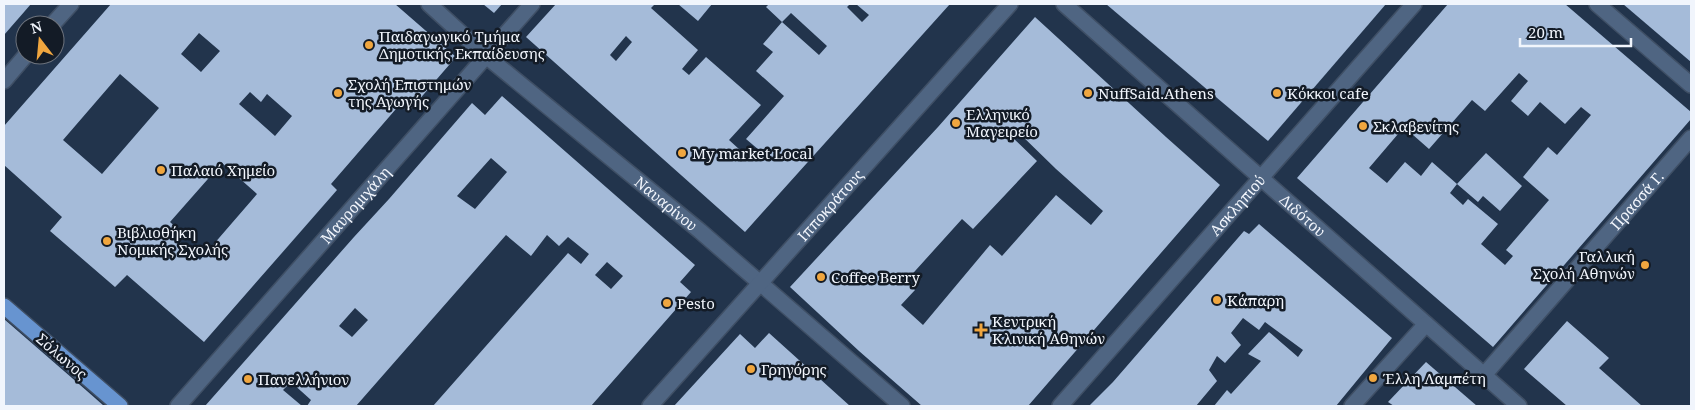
<svg xmlns="http://www.w3.org/2000/svg" width="1695" height="410" font-family="'Noto Serif',serif">
	<rect width="100%" height="100%" fill="#22344c"/>
	<!-- building -->
	<g fill="#a5bbd9" fill-rule="evenodd">
		<polygon points="4,4 31,4 4,35"/>
		<path d="M111,4H395L456,57L411,109L402,102L331,184L337,190L204,342L127,275L115,287L50,231L62,217L4,165V126ZM199,33L220,51L201,72L181,54ZM120,74L159,108L102,174L63,140ZM250,92L261,102L267,94L292,116L275,136L239,104ZM222,163L257,194L200,260L173,236L179,230L170,222Z"/>
		<polygon points="483,4 502,4 494,13"/>
		<path d="M556,4H655L651,8L698,50L682,69L689,75L706,57L761,105L729,140L750,159L759,150L746,139L784,96L756,71L773,52L763,44L782,22L819,55L827,46L791,13L782,22L766,7L769,4H850L847,7L862,22L869,15L856,4H950L745,232L526,37ZM626,36L632,42L616,61L610,55Z"/>
		<polygon points="678,4 712,4 698,21"/>
		<polygon points="1106,4 1386,4 1268,141"/>
		<path d="M1448,4H1565L1691,112V119L1493,347L1297,178ZM1519,73L1528,81L1511,101L1528,116L1540,102L1565,124L1581,107L1591,115L1557,155L1548,147L1523,177L1549,200L1506,250L1513,256L1505,265L1481,244L1498,224L1468,199L1463,205L1450,193L1457,184L1432,162L1421,176L1405,162L1387,183L1369,168L1404,127L1429,149L1472,100L1485,111Z"/>
		<polygon points="1623,4 1691,4 1691,62"/>
		<path d="M1035,17L1166,137L1220,185L1028,406H922L859,351L790,287L938,127ZM1016,130L1056,169L1103,211L1091,225L1056,195L1002,256L990,245L923,325L901,305L915,290L906,281L962,219L973,229L1037,161L1010,135Z"/>
		<path d="M502,96L695,265L680,282L691,292L591,406H433L568,253L581,264L589,254L568,237L559,246L547,235L531,256L506,235L356,406H307L311,400L291,382L283,390L302,406H205L354,237L389,199L472,103L485,115ZM491,158L507,172L475,209L457,196ZM607,262L623,276L611,289L595,275ZM355,308L368,320L352,337L339,326Z"/>
		<polygon points="1486,153 1522,186 1500,211 1483,196 1478,202 1457,184"/>
		<polygon points="1259,224 1392,338 1336,406 1214,406 1227,390 1231,394 1261,361 1248,354 1269,332 1298,357 1303,350 1265,322 1259,330 1243,318 1231,333 1241,345 1225,363 1217,356 1209,370 1217,381 1196,406 1089,406 1113,382 1244,231 1249,234"/>
		<polygon points="4,319 87,391 104,406 4,406"/>
		<polygon points="1567,321 1609,358 1599,368 1642,406 1567,406 1524,369"/>
		<polygon points="769,333 850,406 674,406 740,334 755,348"/>
		<polygon points="1426,362 1477,406 1394,406 1388,402"/>
	</g>
	<g fill="none" stroke-linecap="round" stroke-linejoin="round">
		<defs>
			<g id="minor">
				<path id="s1" d="M429,4L486,56L700,231L902,406"/>
				<path id="s2" d="M1064,4L1519,406"/>
				<polyline points="1597,4 1691,85"/>
				<polyline points="52,25 71,4"/>
				<polyline points="4,81 26,55"/>
				<path id="s3" d="M1484,375L1691,138"/>
				<path id="s4" d="M178,406L532,4"/>
				<path id="s5" d="M650,406L1010,4"/>
				<path id="s6" d="M1060,406L1414,4"/>
				<polyline points="1352,406 1426,324"/>
			</g>
			<polyline id="major" points="4,306 120,406"/>
		</defs>
		<!-- minor casing -->
		<use href="#minor" stroke="#3f4f65" stroke-width="18"/>
		<!-- major casing -->
		<use href="#major" stroke="#3f4f65" stroke-width="18"/>
		<!-- minor -->
		<use href="#minor" stroke="#4f6582" stroke-width="15"/>
		<!-- major -->
		<use href="#major" stroke="#6794d0" stroke-width="15"/>
	</g>
	<!-- markers -->
	<g fill="#f0a63f" stroke="#131b26" stroke-width="2">
		<circle cx="369" cy="45" r="5"/>
		<circle cx="338" cy="93" r="5"/>
		<circle cx="1088" cy="93" r="5"/>
		<circle cx="1277" cy="93" r="5"/>
		<circle cx="956" cy="123" r="5"/>
		<circle cx="1363" cy="126" r="5"/>
		<circle cx="682" cy="153" r="5"/>
		<circle cx="161" cy="170" r="5"/>
		<circle cx="107" cy="241" r="5"/>
		<circle cx="1645" cy="265" r="5"/>
		<circle cx="821" cy="277" r="5"/>
		<circle cx="1217" cy="300" r="5"/>
		<circle cx="667" cy="303" r="5"/>
		<path d="M978.5 322.5h5v5h5v5h-5v5h-5v-5h-5v-5h5z"/>
		<circle cx="751" cy="369" r="5"/>
		<circle cx="1373" cy="378" r="5"/>
		<circle cx="248" cy="379" r="5"/>
	</g>
	<g text-anchor="middle" dominant-baseline="central" stroke-width="5" stroke-linejoin="round" paint-order="stroke">
		<!-- poi labels -->
		<g font-size="15" fill="#f1f5fc" stroke="#131b26" text-anchor="start">
			<text x="379" y="36">Παιδαγωγικό Τμήμα<tspan x="379" dy="17">Δημοτικής Εκπαίδευσης</tspan></text>
			<text x="348" y="84">Σχολή Επιστημών<tspan x="348" dy="17">της Αγωγής</tspan></text>
			<text x="1098" y="93">NuffSaid.Athens</text>
			<text x="1287" y="93">Κόκκοι cafe</text>
			<text x="966" y="114">Ελληνικό<tspan x="966" dy="17">Μαγειρείο</tspan></text>
			<text x="1373" y="126">Σκλαβενίτης</text>
			<text x="692" y="153">My market Local</text>
			<text x="171" y="170">Παλαιό Χημείο</text>
			<text x="117" y="232">Βιβλιοθήκη<tspan x="117" dy="17">Νομικής Σχολής</tspan></text>
			<text x="1635" y="256" text-anchor="end">Γαλλική<tspan x="1635" dy="17">Σχολή Αθηνών</tspan></text>
			<text x="831" y="277">Coffee Berry</text>
			<text x="1227" y="300">Κάπαρη</text>
			<text x="677" y="303">Pesto</text>
			<text x="992" y="321">Κεντρική<tspan x="992" dy="17">Κλινική Αθηνών</tspan></text>
			<text x="761" y="369">Γρηγόρης</text>
			<text x="1383" y="378">Έλλη Λαμπέτη</text>
			<text x="258" y="379">Πανελλήνιον</text>
		</g>
		<!-- street labels -->
		<g font-size="15" fill="#f1f5fc" stroke="#131b26">
			<text stroke="none"><textPath href="#s3" startOffset="232">Πρασσά Γ.</textPath></text>
			<text stroke="none"><textPath href="#s1" startOffset="310">Ναυαρίνου</textPath></text>
			<text stroke="none"><textPath href="#s4" startOffset="268">Μαυρομιχάλη</textPath></text>
			<text stroke="none"><textPath href="#s5" startOffset="270">Ιπποκράτους</textPath></text>
			<text stroke="none"><textPath href="#s6" startOffset="268">Ασκληπιού</textPath></text>
			<text stroke="none"><textPath href="#s2" startOffset="319">Διδότου</textPath></text>
			<text transform="translate(62 356) rotate(41)">Σόλωνος</text>
		</g>
	</g>
	<!-- border -->
	<rect width="1695" height="410" fill="none" stroke="#f1f5fc" stroke-width="10"/>
	<!-- north arrow -->
	<g transform="translate(40 40) rotate(344)"><circle r="24" fill="#131b26" stroke="#6c727c"/>
	<path d="M0-4L9 19L0 12L-9 19Z" fill="#f0a63f"/>
	<text y="-8" font-size="14" font-weight="bold" text-anchor="middle" fill="#f1f5fc">N</text>
	</g>
	<!-- scale -->
	<path d="M1520 38v8h111v-8" fill="none" stroke="#f1f5fc" stroke-width="2.5"/>
	<text x="1528" y="38" font-size="15" fill="#f1f5fc" stroke="#131b26" stroke-width="4" paint-order="stroke">20 m</text>
</svg>
